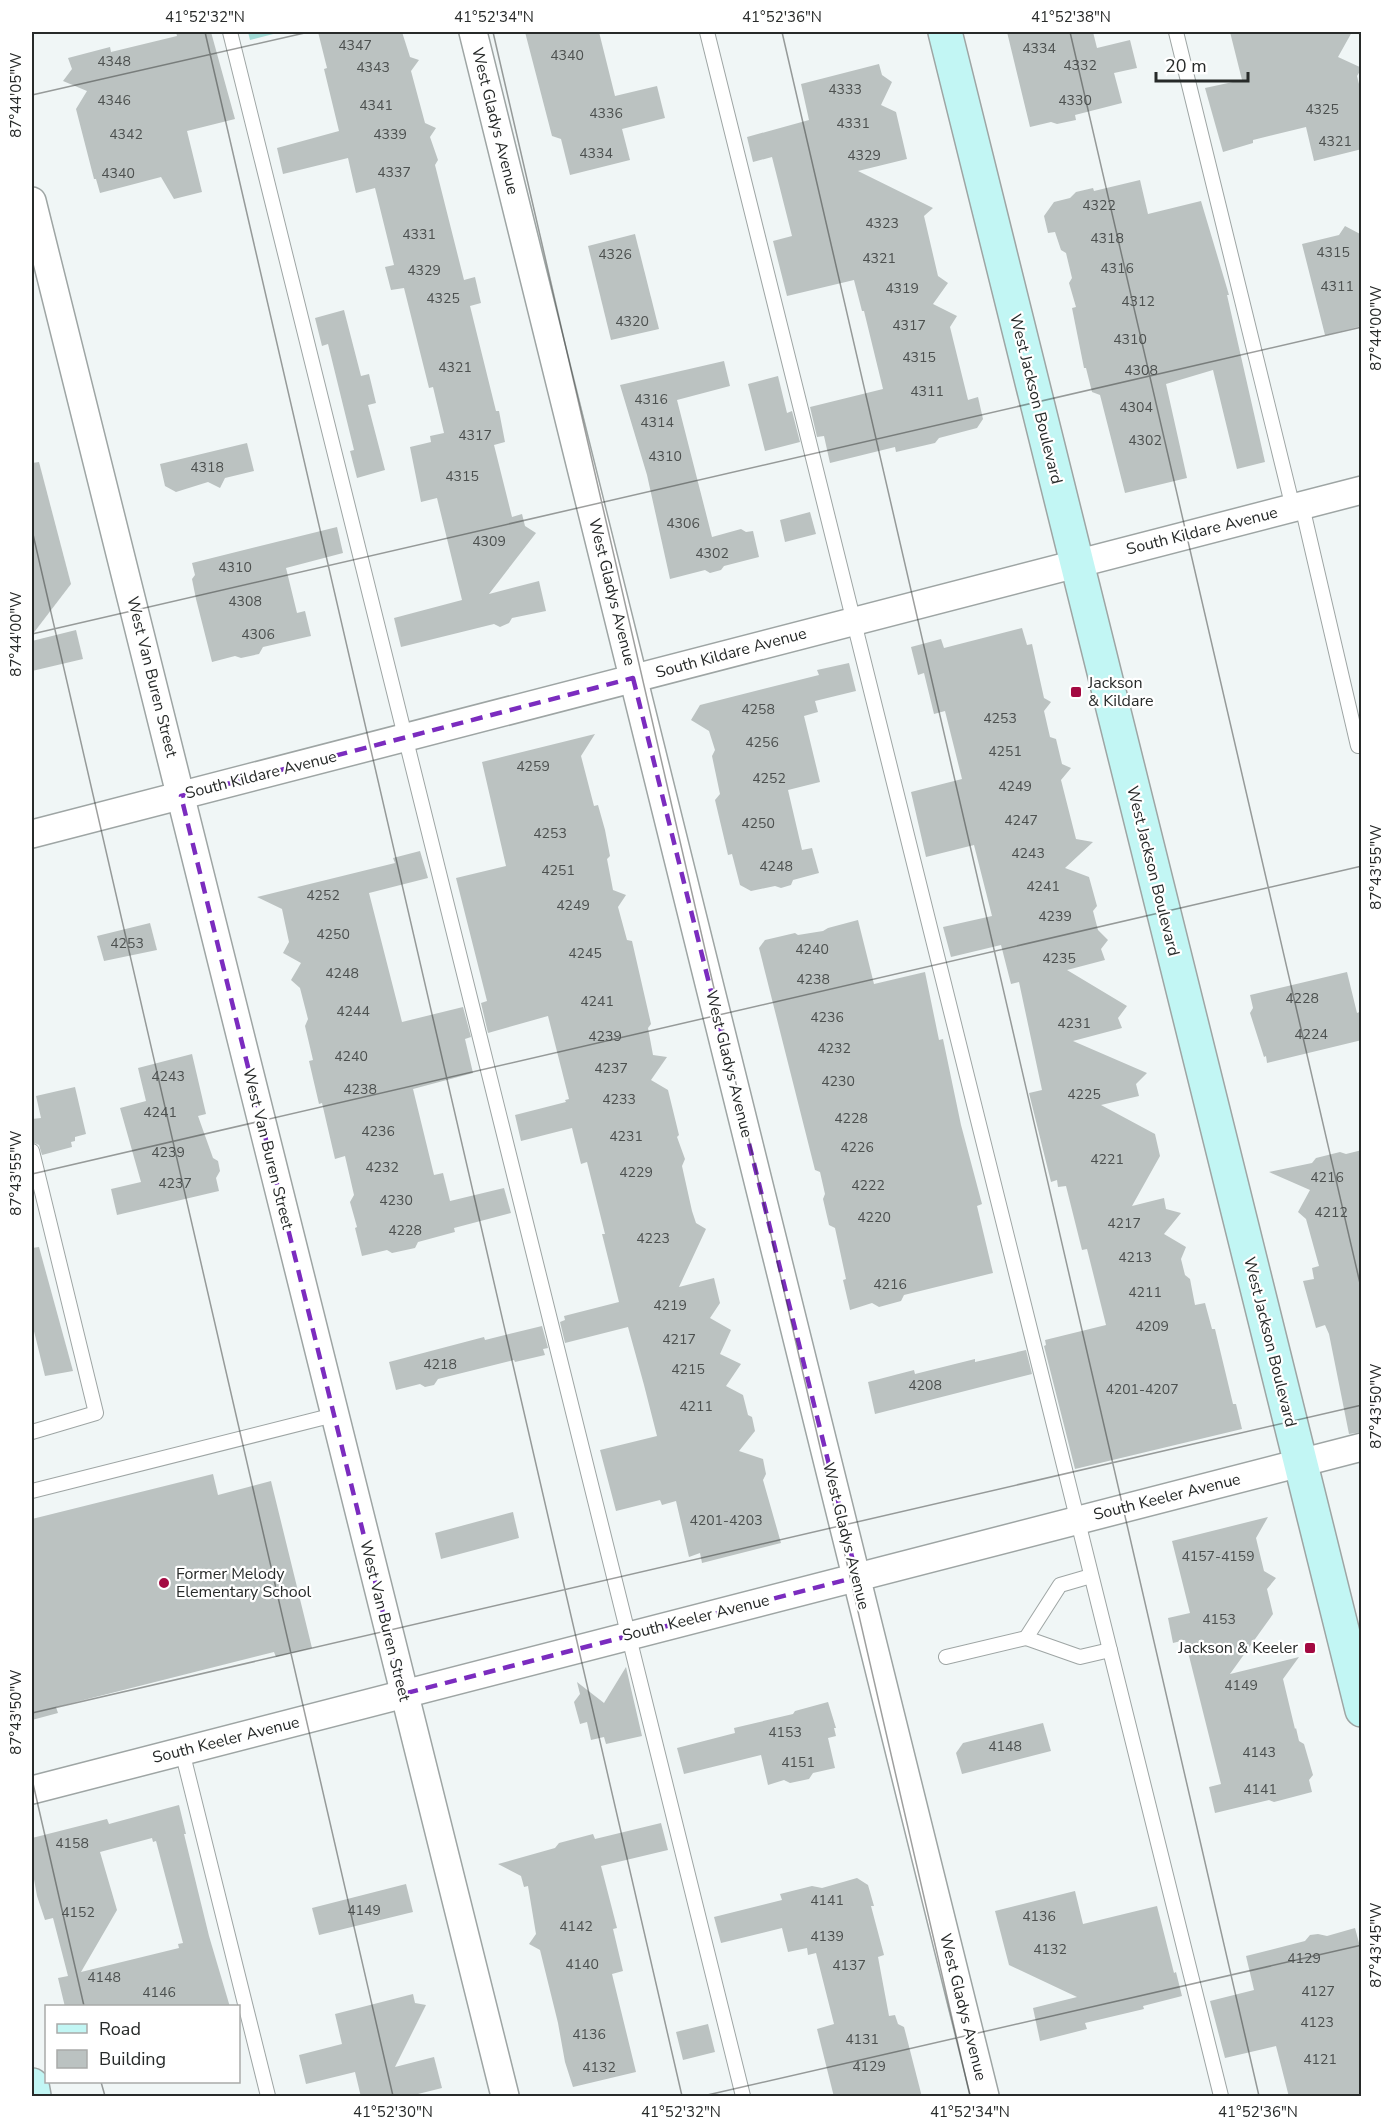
<svg xmlns="http://www.w3.org/2000/svg" width="1393" height="2128" font-family="'Nunito Sans',sans-serif">
	<rect width="100%" height="100%" fill="#f0f6f6"/>
	<!-- green -->
	<polygon fill="#a1dbd6" points="248,32 281,32 250,40"/>
	<!-- building -->
	<g fill="#bbc2c1" fill-rule="evenodd">
		<polygon points="176,32 211,32 235,119 187,131 202,192 174,199 161,177 100,193 96,179 94,179 76,109 87,91 63,81 72,69 68,58 110,47 111,52 177,36"/>
		<polygon points="318,32 402,32 410,57 419,60 411,71 425,123 436,128 430,137 438,160 435,165 464,280 475,277 481,303 470,306 496,411 499,411 505,442 494,445 512,517 522,514 525,526 536,533 489,594 539,581 546,611 512,618 509,623 500,627 494,624 401,647 394,618 462,600 437,498 421,502 410,447 431,442 430,436 444,433 433,387 429,388 404,288 391,290 385,267 394,265 375,188 356,193 348,158 283,174 277,148 339,131 324,69 327,68"/>
		<polygon points="525,32 599,32 615,96 657,86 665,118 622,129 630,160 570,175 561,139 552,136"/>
		<polygon points="1007,32 1093,32 1097,48 1130,40 1137,68 1114,73 1122,103 1075,115 1076,120 1057,124 1051,122 1030,127"/>
		<polygon points="1230,32 1352,32 1338,57 1362,68 1357,76 1362,96 1362,149 1314,161 1306,127 1253,140 1253,143 1223,152 1205,88 1242,80"/>
		<polygon points="879,64 882,75 892,82 881,105 896,112 907,159 858,171 933,208 924,216 938,276 948,283 933,304 957,316 950,327 968,400 978,397 983,419 977,428 939,438 935,443 896,452 895,447 830,463 824,436 817,437 810,407 883,389 864,311 862,311 854,280 787,296 773,241 792,236 772,157 753,162 747,137 809,120 801,84"/>
		<polygon points="1140,180 1148,214 1201,201 1229,295 1227,295 1265,462 1237,469 1213,370 1166,384 1187,478 1125,493 1100,395 1092,392 1086,368 1084,368 1072,308 1076,307 1069,283 1072,278 1066,253 1061,250 1055,232 1048,233 1044,216 1054,202 1070,198 1076,192 1093,188 1094,191"/>
		<polygon points="1345,226 1362,235 1362,326 1325,335 1302,244 1339,235"/>
		<polygon points="635,234 659,329 611,340 588,246"/>
		<polygon points="344,310 361,376 369,374 376,403 368,405 385,470 357,478 350,451 354,450 328,344 322,346 315,318"/>
		<polygon points="724,361 730,386 677,400 712,537 741,529 746,532 753,531 759,557 724,566 721,570 710,573 705,570 670,579 647,475 620,385"/>
		<polygon points="778,376 787,413 792,411 800,442 765,451 748,384"/>
		<polygon points="247,443 254,471 225,478 220,488 208,482 176,492 165,486 160,464"/>
		<polygon points="39,462 71,584 32,635 32,463"/>
		<polygon points="810,512 816,534 785,542 780,520"/>
		<polygon points="337,527 343,553 286,568 297,613 305,611 311,636 263,647 259,654 241,658 235,656 212,662 196,599 192,579 195,575 192,563"/>
		<polygon points="1022,628 1027,645 1032,644 1044,698 1051,702 1044,711 1050,737 1056,739 1062,764 1071,768 1061,780 1076,839 1093,842 1065,868 1089,877 1097,906 1093,911 1098,930 1108,940 1101,949 1105,960 1067,970 1127,1006 1118,1018 1122,1028 1073,1041 1147,1073 1136,1084 1139,1096 1101,1105 1155,1134 1160,1156 1132,1206 1164,1198 1166,1209 1181,1213 1164,1234 1186,1247 1181,1259 1185,1275 1190,1279 1195,1305 1205,1303 1212,1329 1215,1329 1233,1404 1236,1404 1242,1429 1075,1469 1044,1346 1046,1345 1045,1340 1106,1325 1087,1249 1082,1250 1066,1186 1058,1187 1057,1180 1051,1182 1029,1093 1042,1090 1019,982 1011,984 1001,945 951,957 943,927 992,916 974,845 926,857 911,792 962,779 945,711 934,714 924,673 918,675 911,647 941,639 944,648"/>
		<polygon points="76,630 83,659 32,671 32,641"/>
		<polygon points="849,663 856,691 815,701 818,712 804,716 820,782 788,790 802,850 812,848 819,873 793,880 791,885 781,888 775,886 751,891 740,885 732,854 728,855 715,800 720,794 712,756 715,750 709,731 691,720 700,705 819,675 817,670"/>
		<polygon points="595,734 581,756 594,806 598,805 605,830 610,856 607,859 613,890 626,895 618,907 627,940 632,941 651,1024 648,1028 653,1055 667,1057 651,1080 668,1090 679,1135 677,1137 685,1159 682,1166 692,1211 696,1223 706,1229 679,1287 714,1278 720,1303 710,1318 731,1330 720,1354 741,1364 726,1386 743,1395 748,1415 752,1417 755,1431 739,1451 763,1459 766,1474 763,1480 781,1543 702,1563 700,1553 689,1557 676,1501 662,1505 660,1500 616,1511 600,1450 657,1436 644,1385 628,1327 565,1343 560,1322 565,1320 564,1316 619,1302 602,1234 605,1234 587,1162 581,1164 572,1128 521,1141 515,1115 566,1102 565,1100 569,1099 548,1016 488,1033 481,1003 487,1001 456,878 506,866 482,762"/>
		<polygon points="420,851 428,878 369,893 402,1022 463,1007 471,1037 465,1039 473,1073 413,1089 434,1175 443,1173 450,1201 504,1188 511,1213 454,1228 455,1232 418,1242 415,1248 392,1253 387,1250 362,1256 355,1228 357,1227 350,1202 354,1195 345,1156 335,1159 322,1103 319,1104 309,1061 313,1060 305,1026 308,1019 300,988 291,980 301,963 283,953 289,942 282,909 257,897 395,863 393,858"/>
		<polygon points="858,920 874,984 925,972 939,1040 943,1039 961,1125 982,1204 977,1206 993,1273 904,1295 901,1301 879,1307 872,1303 850,1310 843,1280 846,1279 835,1228 829,1225 823,1199 825,1194 820,1172 815,1170 759,948 765,940 795,933 798,935 823,931 828,928"/>
		<polygon points="150,923 157,950 104,961 97,936"/>
		<polygon points="1347,972 1357,1013 1362,1011 1362,1040 1267,1063 1266,1056 1264,1057 1250,1013 1253,1008 1250,995"/>
		<polygon points="192,1054 206,1114 198,1116 213,1158 218,1161 220,1171 216,1178 219,1191 117,1215 111,1189 141,1182 120,1108 146,1101 138,1068"/>
		<polygon points="75,1087 86,1134 75,1137 75,1141 71,1142 72,1147 42,1155 39,1145 32,1142 32,1119 41,1118 36,1096"/>
		<polygon points="1362,1150 1362,1432 1349,1434 1329,1334 1325,1325 1316,1328 1303,1281 1314,1279 1312,1268 1319,1266 1306,1219 1298,1212 1310,1190 1269,1172 1312,1163 1316,1158 1340,1152 1346,1154"/>
		<polygon points="39,1247 73,1371 45,1376 32,1323 32,1248"/>
		<polygon points="542,1326 548,1348 543,1349 545,1355 515,1362 514,1360 438,1379 434,1385 425,1387 420,1384 396,1390 389,1362 484,1337 485,1340"/>
		<polygon points="1026,1350 1032,1374 875,1414 868,1382 914,1370 915,1374 975,1359 975,1362"/>
		<polygon points="213,1474 218,1495 271,1481 312,1648 276,1657 274,1652 56,1707 58,1713 32,1720 32,1519"/>
		<polygon points="513,1512 519,1538 441,1559 435,1533"/>
		<polygon points="1268,1517 1256,1538 1264,1571 1276,1578 1267,1589 1273,1614 1230,1674 1299,1657 1283,1679 1295,1729 1296,1728 1299,1741 1304,1744 1313,1775 1309,1780 1312,1792 1274,1802 1269,1800 1215,1813 1209,1787 1221,1784 1185,1640 1173,1643 1168,1618 1190,1613 1172,1541"/>
		<polygon points="626,1667 642,1736 606,1744 604,1737 591,1740 587,1722 580,1724 574,1702 580,1694 577,1682 604,1703"/>
		<polygon points="828,1702 836,1728 834,1728 836,1736 828,1738 835,1768 813,1773 809,1779 790,1783 784,1780 768,1785 761,1755 684,1774 677,1748 735,1733 734,1728 793,1714 795,1711"/>
		<polygon points="1043,1723 1051,1751 962,1774 956,1753 963,1743"/>
		<path d="M179,1805L186,1834H184L209,1936L230,2007H65L58,1978L68,1976L53,1918L45,1920L37,1896L32,1868V1838L107,1819L109,1824ZM152,1838L153,1842L156,1841L183,1943L178,1944L179,1948L81,1972L117,1910L100,1852Z"/>
		<polygon points="661,1823 668,1850 601,1866 617,1928 613,1929 623,1971 612,1974 636,2072 573,2087 565,2062 558,2023 540,1950 529,1944 536,1934 528,1886 524,1887 521,1876 498,1864 555,1848 559,1843 593,1834 595,1839"/>
		<polygon points="857,1878 868,1885 874,1906 871,1906 884,1955 878,1957 889,2016 895,2015 898,2024 904,2027 922,2097 834,2097 817,2029 834,2024 816,1953 808,1955 807,1948 788,1952 782,1928 721,1943 714,1917 782,1900 780,1894 812,1886 822,1888"/>
		<polygon points="406,1884 413,1912 319,1935 312,1908"/>
		<polygon points="1075,1891 1083,1924 1157,1906 1174,1973 1176,1972 1182,1996 1143,2006 1144,2009 1085,2023 1087,2029 1040,2041 1033,2008 1077,1997 1009,1965 995,1911"/>
		<polygon points="1355,1928 1362,1954 1362,2097 1289,2097 1276,2046 1225,2058 1210,2001 1254,1990 1246,1956 1305,1941 1310,1935 1318,1934 1327,1936"/>
		<polygon points="413,1994 415,2003 426,2005 395,2067 434,2057 442,2088 406,2097 361,2097 355,2072 306,2084 299,2055 342,2044 335,2014"/>
		<polygon points="708,2024 715,2052 683,2060 676,2032"/>
	</g>
	<g fill="none" stroke-linecap="round" stroke-linejoin="round">
		<defs>
			<g id="lane">
				<polyline points="230,32 743,2096"/>
				<polyline points="707,32 1221,2096"/>
				<polyline points="1176,32 1293,508"/>
				<polyline points="1302,506 1358,746"/>
				<polyline points="32,1151 96,1413 32,1432"/>
				<polyline points="32,1491 334,1415"/>
				<polyline points="1091,1576 1060,1585 1026,1638 1080,1657 1110,1650"/>
				<polyline points="946,1657 1026,1638"/>
				<polyline points="182,1751 268,2096"/>
			</g>
			<g id="street">
				<polyline points="473,32 985,2096"/>
				<polyline points="32,201 505,2096"/>
				<polyline points="32,834 1362,490"/>
				<polyline points="32,1790 1362,1447"/>
			</g>
			<g id="secondary">
				<polyline points="945,32 1362,1710"/>
				<polyline points="32,2085 34,2096"/>
			</g>
		</defs>
		<!-- lane casing -->
		<use href="#lane" stroke="#9ea5a4" stroke-width="16"/>
		<!-- street casing -->
		<use href="#street" stroke="#9ea5a4" stroke-width="30"/>
		<!-- secondary casing -->
		<use href="#secondary" stroke="#9ea5a4" stroke-width="36"/>
		<!-- lane -->
		<use href="#lane" stroke="#fff" stroke-width="14"/>
		<!-- street -->
		<use href="#street" stroke="#fff" stroke-width="27"/>
		<!-- secondary -->
		<use href="#secondary" stroke="#c2f6f4" stroke-width="33"/>
	</g>
	<!-- marked area -->
	<path fill="none" stroke="#7b2cbf" stroke-width="4.5" stroke-dasharray="12 8" stroke-linejoin="round" d="M633,678L857,1577L403,1694L181,796Z"/>
	<!-- ticks -->
	<path fill="none" stroke="#272a29" stroke-width="1.5" stroke-opacity="0.45" d="M205,32L682,2096M493,32L970,2096M782,32L1259,2096M1070,32L1362,1292M1359,32L1362,43M32,95L309,32M32,530L393,2096M32,634L1362,327M32,1174L1362,866M32,1713L1362,1405M32,1779L84,2006M101,2082L105,2096M703,2096L1362,1945"/>
	<!-- markers -->
	<g fill="#a30941" stroke="#fff" stroke-width="2">
		<rect x="1070" y="686" width="12" height="12" rx="3"/>
		<circle cx="164" cy="1583" r="6"/>
		<rect x="1304" y="1642" width="12" height="12" rx="3"/>
	</g>
	<g text-anchor="middle" dominant-baseline="central" stroke-width="4.5" stroke-linejoin="round" paint-order="stroke">
		<!-- number labels -->
		<g font-size="14" fill="#4c504f">
			<text x="355" y="45">4347</text>
			<text x="1039" y="48">4334</text>
			<text x="567" y="55">4340</text>
			<text x="114" y="61">4348</text>
			<text x="1080" y="65">4332</text>
			<text x="373" y="67">4343</text>
			<text x="845" y="89">4333</text>
			<text x="114" y="100">4346</text>
			<text x="1075" y="100">4330</text>
			<text x="376" y="105">4341</text>
			<text x="1322" y="109">4325</text>
			<text x="606" y="113">4336</text>
			<text x="853" y="123">4331</text>
			<text x="126" y="134">4342</text>
			<text x="390" y="134">4339</text>
			<text x="1335" y="141">4321</text>
			<text x="596" y="153">4334</text>
			<text x="864" y="155">4329</text>
			<text x="394" y="172">4337</text>
			<text x="118" y="173">4340</text>
			<text x="1099" y="205">4322</text>
			<text x="882" y="223">4323</text>
			<text x="419" y="234">4331</text>
			<text x="1107" y="238">4318</text>
			<text x="1333" y="252">4315</text>
			<text x="615" y="254">4326</text>
			<text x="879" y="258">4321</text>
			<text x="1117" y="268">4316</text>
			<text x="424" y="270">4329</text>
			<text x="1337" y="286">4311</text>
			<text x="902" y="288">4319</text>
			<text x="443" y="298">4325</text>
			<text x="1138" y="301">4312</text>
			<text x="632" y="321">4320</text>
			<text x="909" y="325">4317</text>
			<text x="1130" y="339">4310</text>
			<text x="919" y="357">4315</text>
			<text x="455" y="367">4321</text>
			<text x="1141" y="370">4308</text>
			<text x="927" y="391">4311</text>
			<text x="651" y="399">4316</text>
			<text x="1136" y="407">4304</text>
			<text x="657" y="422">4314</text>
			<text x="475" y="435">4317</text>
			<text x="1145" y="440">4302</text>
			<text x="665" y="456">4310</text>
			<text x="207" y="467">4318</text>
			<text x="462" y="476">4315</text>
			<text x="683" y="523">4306</text>
			<text x="489" y="541">4309</text>
			<text x="712" y="553">4302</text>
			<text x="235" y="567">4310</text>
			<text x="245" y="601">4308</text>
			<text x="258" y="634">4306</text>
			<text x="758" y="709">4258</text>
			<text x="1000" y="718">4253</text>
			<text x="762" y="742">4256</text>
			<text x="1005" y="751">4251</text>
			<text x="533" y="766">4259</text>
			<text x="769" y="778">4252</text>
			<text x="1015" y="786">4249</text>
			<text x="1021" y="820">4247</text>
			<text x="758" y="823">4250</text>
			<text x="550" y="833">4253</text>
			<text x="1028" y="853">4243</text>
			<text x="776" y="866">4248</text>
			<text x="558" y="870">4251</text>
			<text x="1043" y="886">4241</text>
			<text x="323" y="895">4252</text>
			<text x="573" y="905">4249</text>
			<text x="1055" y="916">4239</text>
			<text x="333" y="934">4250</text>
			<text x="127" y="943">4253</text>
			<text x="812" y="949">4240</text>
			<text x="585" y="953">4245</text>
			<text x="1059" y="958">4235</text>
			<text x="342" y="973">4248</text>
			<text x="813" y="979">4238</text>
			<text x="1302" y="998">4228</text>
			<text x="597" y="1001">4241</text>
			<text x="353" y="1011">4244</text>
			<text x="827" y="1017">4236</text>
			<text x="1074" y="1023">4231</text>
			<text x="1311" y="1034">4224</text>
			<text x="605" y="1036">4239</text>
			<text x="834" y="1048">4232</text>
			<text x="351" y="1056">4240</text>
			<text x="611" y="1068">4237</text>
			<text x="168" y="1076">4243</text>
			<text x="838" y="1081">4230</text>
			<text x="360" y="1089">4238</text>
			<text x="1084" y="1094">4225</text>
			<text x="619" y="1099">4233</text>
			<text x="160" y="1112">4241</text>
			<text x="851" y="1118">4228</text>
			<text x="378" y="1131">4236</text>
			<text x="626" y="1136">4231</text>
			<text x="857" y="1147">4226</text>
			<text x="168" y="1152">4239</text>
			<text x="1107" y="1159">4221</text>
			<text x="382" y="1167">4232</text>
			<text x="636" y="1172">4229</text>
			<text x="1327" y="1177">4216</text>
			<text x="175" y="1183">4237</text>
			<text x="868" y="1185">4222</text>
			<text x="396" y="1200">4230</text>
			<text x="1331" y="1212">4212</text>
			<text x="874" y="1217">4220</text>
			<text x="1124" y="1223">4217</text>
			<text x="405" y="1230">4228</text>
			<text x="653" y="1238">4223</text>
			<text x="1135" y="1257">4213</text>
			<text x="890" y="1284">4216</text>
			<text x="1145" y="1292">4211</text>
			<text x="670" y="1305">4219</text>
			<text x="1152" y="1326">4209</text>
			<text x="679" y="1339">4217</text>
			<text x="440" y="1364">4218</text>
			<text x="688" y="1369">4215</text>
			<text x="925" y="1385">4208</text>
			<text x="1142" y="1389">4201-4207</text>
			<text x="696" y="1406">4211</text>
			<text x="726" y="1520">4201-4203</text>
			<text x="1218" y="1556">4157-4159</text>
			<text x="1219" y="1619">4153</text>
			<text x="1241" y="1685">4149</text>
			<text x="785" y="1732">4153</text>
			<text x="1005" y="1746">4148</text>
			<text x="1259" y="1752">4143</text>
			<text x="798" y="1762">4151</text>
			<text x="1260" y="1789">4141</text>
			<text x="72" y="1843">4158</text>
			<text x="827" y="1900">4141</text>
			<text x="364" y="1910">4149</text>
			<text x="78" y="1912">4152</text>
			<text x="1039" y="1916">4136</text>
			<text x="576" y="1926">4142</text>
			<text x="827" y="1936">4139</text>
			<text x="1050" y="1949">4132</text>
			<text x="1304" y="1958">4129</text>
			<text x="582" y="1964">4140</text>
			<text x="849" y="1965">4137</text>
			<text x="104" y="1977">4148</text>
			<text x="1318" y="1991">4127</text>
			<text x="159" y="1992">4146</text>
			<text x="1317" y="2022">4123</text>
			<text x="589" y="2034">4136</text>
			<text x="862" y="2039">4131</text>
			<text x="1320" y="2059">4121</text>
			<text x="869" y="2066">4129</text>
			<text x="599" y="2067">4132</text>
		</g>
		<!-- street labels -->
		<g font-size="16" fill="#272a29" stroke="#fff">
			<text transform="translate(495 121) rotate(76)">West Gladys Avenue</text>
			<text transform="translate(1036 399) rotate(76)">West Jackson Boulevard</text>
			<text transform="translate(1202 531) rotate(-14)">South Kildare Avenue</text>
			<text transform="translate(612 592) rotate(76)">West Gladys Avenue</text>
			<text transform="translate(731 653) rotate(-15)">South Kildare Avenue</text>
			<text transform="translate(152 677) rotate(76)">West Van Buren Street</text>
			<text transform="translate(261 775) rotate(-14)">South Kildare Avenue</text>
			<text transform="translate(1153 871) rotate(76)">West Jackson Boulevard</text>
			<text transform="translate(729 1064) rotate(76)">West Gladys Avenue</text>
			<text transform="translate(268 1149) rotate(76)">West Van Buren Street</text>
			<text transform="translate(1270 1342) rotate(76)">West Jackson Boulevard</text>
			<text transform="translate(1167 1497) rotate(-14)">South Keeler Avenue</text>
			<text transform="translate(846 1536) rotate(76)">West Gladys Avenue</text>
			<text transform="translate(696 1618) rotate(-14)">South Keeler Avenue</text>
			<text transform="translate(385 1621) rotate(76)">West Van Buren Street</text>
			<text transform="translate(226 1740) rotate(-14)">South Keeler Avenue</text>
			<text transform="translate(963 2007) rotate(76)">West Gladys Avenue</text>
		</g>
		<!-- poi labels -->
		<g font-size="16" fill="#272a29" stroke="#fff" text-anchor="start">
			<text x="1088" y="683">Jackson<tspan x="1088" dy="18">&amp; Kildare</tspan></text>
			<text x="176" y="1574">Former Melody<tspan x="176" dy="18">Elementary School</tspan></text>
			<text x="1298" y="1648" text-anchor="end">Jackson &amp; Keeler</text>
		</g>
	</g>
	<!-- border -->
	<rect width="1393" height="2128" fill="none" stroke="#ffffff" stroke-width="66"/>
	<!-- legend -->
	<rect x="45" y="2005" width="195" height="78" fill="#ffffff" stroke="#a9aaa9" stroke-width="1.5"/>
	<rect x="57" y="2024" width="30" height="9" fill="#c2f6f4" stroke="#a9aaa9" stroke-width="1.5"/>
	<text x="99" y="2035" font-size="18" fill="#272a29">Road</text>
	<rect x="57" y="2050" width="30" height="18" fill="#bbc2c1" stroke="#a9aaa9" stroke-width="1.5"/>
	<text x="99" y="2065" font-size="18" fill="#272a29">Building</text>
	<!-- scale -->
	<path d="M1156 72v9h92v-9" fill="none" stroke="#272a29" stroke-width="3"/>
	<text x="1165" y="72" font-size="18" fill="#272a29" stroke="#ffffff" stroke-width="4.5" paint-order="stroke">20 m</text>
	<rect x="33" y="33" width="1327" height="2062" fill="none" stroke="#272a29" stroke-width="2"/>
	<g font-size="15" text-anchor="middle" fill="#272a29">
		<text x="205" y="22">41°52'32"N</text>
		<text x="494" y="22">41°52'34"N</text>
		<text x="782" y="22">41°52'36"N</text>
		<text x="1071" y="22">41°52'38"N</text>
		<text transform="translate(16 95) rotate(-90)" y="5">87°44'05"W</text>
		<text transform="translate(1376 328) rotate(-90)" y="5">87°44'00"W</text>
		<text transform="translate(16 634) rotate(-90)" y="5">87°44'00"W</text>
		<text transform="translate(1376 867) rotate(-90)" y="5">87°43'55"W</text>
		<text transform="translate(16 1173) rotate(-90)" y="5">87°43'55"W</text>
		<text transform="translate(1376 1406) rotate(-90)" y="5">87°43'50"W</text>
		<text transform="translate(16 1712) rotate(-90)" y="5">87°43'50"W</text>
		<text transform="translate(1376 1945) rotate(-90)" y="5">87°43'45"W</text>
		<text x="393" y="2117">41°52'30"N</text>
		<text x="681" y="2117">41°52'32"N</text>
		<text x="970" y="2117">41°52'34"N</text>
		<text x="1258" y="2117">41°52'36"N</text>
	</g>
</svg>
